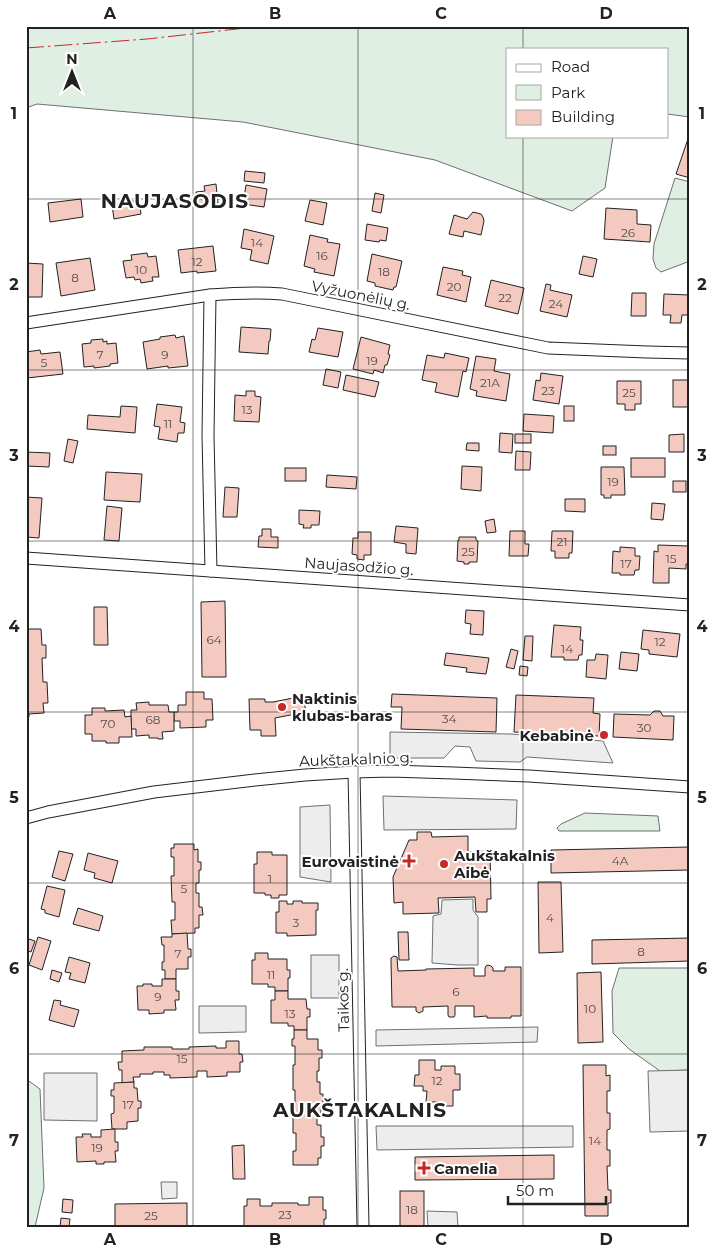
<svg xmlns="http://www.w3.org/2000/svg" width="716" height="1253" font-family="Montserrat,sans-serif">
	<rect width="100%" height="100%" fill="#fff"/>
	<!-- green -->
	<g fill="#e0efe3" stroke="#6f6f6f">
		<polygon points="26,26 690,26 690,117 667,114 667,49 507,49 507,136 613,136 605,188 572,211 435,160 243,122 37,104 26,108"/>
		<polygon points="675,178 690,182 690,261 661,272 656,268 653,259 654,244"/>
		<polygon points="585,813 658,816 660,831 559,831 557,828 561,824"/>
		<polygon points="619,968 690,968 690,1070 660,1071 629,1049 613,1033 612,991"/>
		<polygon points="26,1079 40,1089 44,1188 35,1227 26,1227"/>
	</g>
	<!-- parking -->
	<g fill="#ededed" stroke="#6f6f6f">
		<polygon points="390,732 511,734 603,741 613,763 527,757 520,762 476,761 470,747 455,746 444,758 390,758"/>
		<polygon points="383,796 517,800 516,829 384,830"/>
		<polygon points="330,805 331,882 300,877 300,807"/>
		<polygon points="473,899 473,910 478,917 478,965 458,965 432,963 433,916 441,914 442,900"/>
		<rect x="311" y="955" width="28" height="43"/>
		<polygon points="199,1006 246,1006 246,1032 199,1033"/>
		<polygon points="538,1027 537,1042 376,1046 376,1030"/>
		<polygon points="690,1070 690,1131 650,1132 648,1071"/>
		<polygon points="44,1073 97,1073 97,1121 44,1120"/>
		<polygon points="376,1126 573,1126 573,1147 377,1150"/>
		<polygon points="161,1182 177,1182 177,1198 162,1199"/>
		<polygon points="427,1211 457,1212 458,1227 428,1227"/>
	</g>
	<!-- building -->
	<g fill="#f3c9c0" stroke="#222">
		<polygon points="690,133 690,178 676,174"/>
		<polygon points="245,171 265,173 264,183 244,181"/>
		<polygon points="216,184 218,203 198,206 196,192 205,191 204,186"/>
		<polygon points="246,185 267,189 264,207 243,204"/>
		<polygon points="375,193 384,195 381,213 372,211"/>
		<polygon points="81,199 83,217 50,222 48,203"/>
		<polygon points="139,200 141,214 114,219 112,205"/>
		<polygon points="310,200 327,203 323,225 305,221"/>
		<polygon points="606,208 637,210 637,224 651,225 650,242 604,239"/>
		<polygon points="473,212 481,214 483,217 484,221 481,235 464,231 463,237 449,234 454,215 467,219"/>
		<polygon points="367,224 388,228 386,241 380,240 379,242 365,240"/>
		<polygon points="244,229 274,236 268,264 250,260 252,250 241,248"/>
		<polygon points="310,235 328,239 327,242 340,244 334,276 314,272 315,269 304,266"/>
		<polygon points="213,246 216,271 197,273 197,271 181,273 178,250"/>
		<polygon points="147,253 148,257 156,256 159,277 152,277 153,281 141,283 140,279 135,280 134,277 126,278 123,261 132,260 131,255"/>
		<polygon points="372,254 402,261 396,287 394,287 393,290 375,286 375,283 367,281"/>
		<polygon points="583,256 597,259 593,277 579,274"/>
		<polygon points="90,258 95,290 61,296 56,263"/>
		<polygon points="26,263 43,264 42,297 26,297"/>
		<polygon points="443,267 463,271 462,275 471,277 466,302 437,295"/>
		<polygon points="491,280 524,288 518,314 485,306"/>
		<polygon points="546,284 551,285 550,290 572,295 567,317 540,311"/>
		<polygon points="632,293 646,293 646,316 631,316"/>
		<polygon points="664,294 690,295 690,315 682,315 681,323 670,323 671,315 663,315"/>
		<polygon points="241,327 271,329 270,341 269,341 268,354 239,352"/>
		<polygon points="318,328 343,332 338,357 309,352 312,339 315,340"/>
		<polygon points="175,335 176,338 184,336 188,366 168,368 168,366 147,369 143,342 160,339 160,337"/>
		<polygon points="361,337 390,345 388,354 390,355 387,365 385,365 383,373 374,370 373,374 353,369"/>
		<polygon points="103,339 103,342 107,341 107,344 116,343 118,363 110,364 110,366 94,368 94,366 84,367 82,344 91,343 91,340"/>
		<polygon points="40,350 41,354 60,352 63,374 27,378 26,352"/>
		<polygon points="445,353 469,358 466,372 463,371 458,397 435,392 437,383 422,380 427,355 444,358"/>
		<polygon points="476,356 496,359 494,371 510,374 506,401 476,396 477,391 470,389"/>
		<polygon points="326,369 341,372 338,388 323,385"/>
		<polygon points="541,373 563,376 559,404 533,400 536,380 540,381"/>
		<polygon points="346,375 379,382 375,397 343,390"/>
		<rect x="673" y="380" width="17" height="27"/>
		<polygon points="617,381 641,381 641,404 635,404 635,410 625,410 625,404 617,404"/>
		<polygon points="246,391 255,391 255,396 261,397 259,422 234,421 235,395 246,396"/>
		<polygon points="157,404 182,407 180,422 185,423 184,433 178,433 177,442 158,439 160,427 154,426"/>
		<polygon points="121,406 137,407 135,433 87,429 88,415 120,417"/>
		<rect x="564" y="406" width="10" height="15"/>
		<polygon points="524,414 554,416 553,433 523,431"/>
		<polygon points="500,433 513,434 512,453 499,452"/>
		<rect x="515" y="434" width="16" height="9"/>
		<polygon points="684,434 684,452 669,452 669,435"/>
		<polygon points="68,439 78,441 73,463 64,461"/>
		<polygon points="467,443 479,443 479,451 466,450"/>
		<rect x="603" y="446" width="13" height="9"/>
		<polygon points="516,451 531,452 530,470 515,470"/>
		<polygon points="26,452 50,453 49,467 26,466"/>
		<rect x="631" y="458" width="34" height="19"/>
		<polygon points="462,466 482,467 481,491 461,489"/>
		<polygon points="601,467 624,467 625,495 611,495 611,498 604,498 604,495 601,495"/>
		<rect x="285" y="468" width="21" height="13"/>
		<polygon points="106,472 142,474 140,502 104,500"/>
		<polygon points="327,475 357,477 356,489 326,487"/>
		<rect x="673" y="481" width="13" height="11"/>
		<polygon points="225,487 239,488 237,517 223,517"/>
		<polygon points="26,497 42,498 39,538 26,537"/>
		<polygon points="565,499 585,499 585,512 565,511"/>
		<polygon points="652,503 665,504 663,520 651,519"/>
		<polygon points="107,506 122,508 119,541 104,540"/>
		<polygon points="299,510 320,511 319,525 311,525 311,528 303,528 304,525 299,524"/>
		<polygon points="494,519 496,532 487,533 485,521"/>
		<polygon points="396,526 418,528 416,554 406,553 406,544 394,542"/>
		<polygon points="262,529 271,529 271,537 278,537 278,548 258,547 259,536 262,536"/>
		<polygon points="510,531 525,531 525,544 529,544 528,556 509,556"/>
		<polygon points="552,531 573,531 572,553 569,553 569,558 555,558 555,551 551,551"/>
		<polygon points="358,532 371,532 371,555 364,555 364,560 357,559 357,555 352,554 353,538 358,538"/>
		<polygon points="459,537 476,537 476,540 478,541 477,562 469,562 469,564 464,564 464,562 457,561 458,540 459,540"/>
		<polygon points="658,545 688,546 688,564 686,564 686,569 669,568 669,583 653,583 654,551 658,552"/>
		<polygon points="620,547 635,548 635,556 640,556 639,570 635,570 634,575 620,575 620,573 612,573 613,551 620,552"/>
		<polygon points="225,601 226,677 202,677 201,602"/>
		<polygon points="94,607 107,607 108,645 94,645"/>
		<polygon points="466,610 484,611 483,635 470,634 471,624 465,623"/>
		<polygon points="554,625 581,627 580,640 583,640 582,655 579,655 578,660 564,660 564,657 551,657"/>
		<polygon points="26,629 41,629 42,645 46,645 46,658 42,658 43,682 47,682 48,703 43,703 44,713 29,714 29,717 26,717"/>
		<polygon points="643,630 680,634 677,657 649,654 649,650 641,649"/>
		<polygon points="525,636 533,636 532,661 523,660"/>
		<polygon points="511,649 518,651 514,669 506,667"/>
		<polygon points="621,652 639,654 637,671 619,669"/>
		<polygon points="446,653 489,658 486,674 466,672 467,668 444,665"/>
		<polygon points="596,654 608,655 606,679 586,677 587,660 595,660"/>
		<polygon points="520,666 528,667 527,676 519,675"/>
		<polygon points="186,692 204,692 204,699 212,699 213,720 206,720 206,727 180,728 180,721 174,721 174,712 178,712 178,705 186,705"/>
		<polygon points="392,694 497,698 496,732 401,729 402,707 391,707"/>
		<polygon points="516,695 594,698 593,713 600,714 599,736 514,732"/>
		<polygon points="303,696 306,712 275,718 276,736 261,736 261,730 250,730 249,699 265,699 265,702 273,702"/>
		<polygon points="149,702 149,705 168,705 169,712 174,712 174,731 162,732 163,739 158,739 158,738 149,738 149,735 136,736 136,729 131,729 131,710 137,710 136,703"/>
		<polygon points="92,708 105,708 105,711 124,710 125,717 131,716 132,737 119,737 119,743 106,743 106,741 92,741 92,734 85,734 85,715 92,715"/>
		<polygon points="654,711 660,711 663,716 674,716 673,740 613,737 614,714 650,715"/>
		<polygon points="417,832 431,832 432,837 468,836 468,852 490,851 491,899 487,899 487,912 476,912 475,897 438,898 439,913 403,914 403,902 394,903 393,877 409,840 417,840"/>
		<polygon points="174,844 194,844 194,850 198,849 198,862 201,862 201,870 199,870 199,883 196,883 196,893 199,893 199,907 202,907 203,915 199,915 199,928 195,928 195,933 172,934 171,920 175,920 175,902 172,902 171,876 174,876 174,857 171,857 171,848 174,848"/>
		<polygon points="690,847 690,870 551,873 551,850"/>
		<polygon points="59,851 73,854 65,881 52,877"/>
		<polygon points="257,852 272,852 272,855 287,855 287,895 279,895 279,898 271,898 271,895 265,895 265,893 254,893 254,864 257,864"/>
		<polygon points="88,853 118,861 112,883 94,878 95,873 84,870"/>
		<polygon points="538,882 561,882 563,952 539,953"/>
		<polygon points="47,886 65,890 59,917 45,913 45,910 41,909"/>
		<polygon points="279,901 287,901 287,904 293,904 293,901 302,901 302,903 318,903 318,910 316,910 316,935 287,936 287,933 276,933 276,912 279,912"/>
		<polygon points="78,908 103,916 99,931 73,924"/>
		<polygon points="398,932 408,932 409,960 399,960"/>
		<polygon points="187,933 188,949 191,949 191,957 188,957 188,969 176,969 176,979 165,979 165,970 162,970 162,962 164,962 164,945 162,945 161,937 172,937 172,934"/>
		<polygon points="38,937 51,941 42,970 29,965"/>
		<polygon points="26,938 35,941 31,952 26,950"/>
		<polygon points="690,938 690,961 592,964 592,940"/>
		<polygon points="255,953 268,953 268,959 287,959 287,970 290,970 290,978 288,978 288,991 275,991 275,987 268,987 268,984 252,984 252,960 255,960"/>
		<polygon points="394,956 397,957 398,971 426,970 426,969 474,968 474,976 485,976 485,968 486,966 488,965 491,966 493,968 493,971 505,971 505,967 521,967 521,1016 511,1016 511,1018 487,1018 487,1016 474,1017 474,1006 455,1006 455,1015 454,1017 449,1017 448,1015 448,1006 423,1007 423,1011 419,1013 416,1011 416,1007 392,1007 391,961 391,958"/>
		<polygon points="69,957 90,963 85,983 69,979 71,973 65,972"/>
		<polygon points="52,970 62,973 59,982 50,979"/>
		<polygon points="601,972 603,1042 578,1043 577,973"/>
		<polygon points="162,979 176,979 176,991 179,991 179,1000 175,1000 176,1010 164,1010 164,1013 149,1014 149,1010 138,1010 137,986 143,986 143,984 152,984 152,986 162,986"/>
		<polygon points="275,991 288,991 288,999 306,999 307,1009 310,1009 310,1017 307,1017 307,1030 294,1030 294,1026 288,1026 288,1023 271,1023 271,1000 275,1000"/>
		<polygon points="54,1000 61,1001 60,1005 79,1010 74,1027 49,1020"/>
		<polygon points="294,1030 307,1030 307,1039 318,1039 318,1050 322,1050 322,1058 319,1058 319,1071 317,1071 317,1082 320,1082 320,1094 323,1094 323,1102 321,1102 321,1115 317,1115 317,1125 321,1125 321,1137 324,1137 324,1146 321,1146 321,1158 318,1158 318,1165 293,1165 293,1151 296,1151 296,1133 293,1133 293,1108 295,1108 295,1090 293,1090 293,1065 295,1065 295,1046 292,1046 292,1039 294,1039"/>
		<polygon points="226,1041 239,1041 239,1054 242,1054 243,1062 240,1062 240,1072 227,1072 227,1076 207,1077 207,1071 197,1071 197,1077 170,1078 170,1075 164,1075 164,1072 153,1072 153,1074 140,1074 140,1077 133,1077 134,1082 122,1083 122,1070 119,1070 118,1062 122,1062 122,1051 144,1050 144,1047 172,1047 172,1049 189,1049 189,1047 216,1046 216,1048 226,1048"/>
		<polygon points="419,1060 435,1060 435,1070 441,1070 441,1066 455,1066 455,1074 460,1074 460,1090 453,1090 453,1106 439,1106 439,1102 426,1102 427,1091 423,1091 423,1086 414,1086 415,1075 419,1075"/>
		<polygon points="583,1065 606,1065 606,1076 610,1075 610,1091 607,1091 607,1113 610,1113 610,1129 607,1130 607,1150 610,1150 610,1166 607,1166 608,1190 611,1190 611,1203 608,1203 608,1216 585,1216"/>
		<polygon points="134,1082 134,1088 137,1088 138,1101 141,1101 141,1108 138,1108 138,1121 127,1122 127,1129 112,1129 111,1114 114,1113 114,1096 111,1096 111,1090 114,1090 114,1083"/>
		<polygon points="115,1129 115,1142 118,1142 118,1151 115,1151 116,1162 104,1162 104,1164 96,1164 96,1161 77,1162 76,1137 83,1137 82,1134 91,1134 91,1137 101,1137 101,1130"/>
		<polygon points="244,1145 245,1179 233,1179 232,1146"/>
		<polygon points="554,1155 554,1179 415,1180 415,1157"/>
		<rect x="400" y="1191" width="24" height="36"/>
		<polygon points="309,1197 323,1197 323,1210 326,1210 326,1219 324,1219 324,1227 244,1227 244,1206 247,1206 247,1199 260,1199 260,1206 272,1206 272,1203 298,1203 298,1205 309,1205"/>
		<polygon points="63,1199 73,1200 72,1213 62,1212"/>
		<polygon points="187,1203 187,1227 115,1227 115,1204"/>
		<polygon points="61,1218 70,1219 69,1227 60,1227"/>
	</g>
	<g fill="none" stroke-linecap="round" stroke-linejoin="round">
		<defs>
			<g id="street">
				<polyline points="210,295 208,435 211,571"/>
				<path d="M26,323L210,295C235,293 258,292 282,294L548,348L647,352L690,353"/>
				<polyline points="26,558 690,605"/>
				<polyline points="354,772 363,1227"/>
				<polyline points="26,818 48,812 154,792 255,780 305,775 354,772 390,771 454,773 529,776 690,787"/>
			</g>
		</defs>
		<!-- street casing -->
		<use href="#street" stroke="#222" stroke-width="13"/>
		<!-- street -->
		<use href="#street" stroke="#fff" stroke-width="11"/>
		<!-- power -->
		<polyline stroke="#c62828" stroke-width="1" stroke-dasharray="18 4 2.5 4" stroke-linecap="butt" points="26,48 147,39 264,26"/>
	</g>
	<!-- grid -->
	<path fill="none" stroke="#222" stroke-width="1" stroke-opacity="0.55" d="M193,26V1227M358,26V1227M523,26V49M523,136V1227M26,199H690M26,370H690M26,541H690M26,712H690M26,883H690M26,1054H690"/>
	<!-- markers -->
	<g fill="#c62828" stroke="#fff" stroke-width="2">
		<circle cx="282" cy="707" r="5"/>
		<circle cx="604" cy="735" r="5"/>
		<path d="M406.5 853.5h5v5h5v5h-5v5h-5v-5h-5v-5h5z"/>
		<circle cx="444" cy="864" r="5"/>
		<path d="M421.5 1160.5h5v5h5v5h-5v5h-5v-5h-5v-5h5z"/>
	</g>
	<g text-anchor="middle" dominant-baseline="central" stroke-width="4" stroke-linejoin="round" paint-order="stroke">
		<!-- number labels -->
		<g font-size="12" fill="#564c4a">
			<text x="628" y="232">26</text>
			<text x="257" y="242">14</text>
			<text x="322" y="255">16</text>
			<text x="197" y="261">12</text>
			<text x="141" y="269">10</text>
			<text x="384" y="271">18</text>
			<text x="75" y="277">8</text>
			<text x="454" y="286">20</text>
			<text x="505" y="297">22</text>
			<text x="556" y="303">24</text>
			<text x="100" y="354">7</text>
			<text x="165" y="354">9</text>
			<text x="372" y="360">19</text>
			<text x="44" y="362">5</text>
			<text x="490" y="382">21A</text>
			<text x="548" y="390">23</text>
			<text x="629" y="392">25</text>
			<text x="247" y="409">13</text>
			<text x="168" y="423">11</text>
			<text x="613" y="481">19</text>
			<text x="562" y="541">21</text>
			<text x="468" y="551">25</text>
			<text x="671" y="558">15</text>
			<text x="626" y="563">17</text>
			<text x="214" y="639">64</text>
			<text x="660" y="641">12</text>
			<text x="567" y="648">14</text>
			<text x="449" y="718">34</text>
			<text x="153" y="719">68</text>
			<text x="108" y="723">70</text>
			<text x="644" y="727">30</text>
			<text x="620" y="860">4A</text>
			<text x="270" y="878">1</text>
			<text x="184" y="888">5</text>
			<text x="550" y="917">4</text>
			<text x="296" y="922">3</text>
			<text x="641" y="951">8</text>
			<text x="178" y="953">7</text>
			<text x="271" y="974">11</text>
			<text x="456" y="991">6</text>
			<text x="158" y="996">9</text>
			<text x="590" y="1008">10</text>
			<text x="290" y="1013">13</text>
			<text x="182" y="1058">15</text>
			<text x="437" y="1080">12</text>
			<text x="128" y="1104">17</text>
			<text x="595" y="1140">14</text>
			<text x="97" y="1147">19</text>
			<text x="412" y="1209">18</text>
			<text x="285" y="1214">23</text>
			<text x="151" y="1215">25</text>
		</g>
		<!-- street labels -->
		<g font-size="15" fill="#222" stroke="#fff">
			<text transform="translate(361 295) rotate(11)">Vyžuonėlių g.</text>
			<text transform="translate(359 566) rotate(4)">Naujasodžio g.</text>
			<text transform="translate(356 759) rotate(-2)">Aukštakalnio g.</text>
			<text transform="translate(343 1000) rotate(-91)">Taikos g.</text>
		</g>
		<!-- poi labels -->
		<g font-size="15" font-weight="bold" fill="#222" stroke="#fff" text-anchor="start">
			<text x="292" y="698">Naktinis<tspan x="292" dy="17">klubas-baras</tspan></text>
			<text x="594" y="735" text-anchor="end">Kebabinė</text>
			<text x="454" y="855">Aukštakalnis<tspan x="454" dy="17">Aibė</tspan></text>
			<text x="399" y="861" text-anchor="end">Eurovaistinė</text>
			<text x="434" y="1168">Camelia</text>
		</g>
		<!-- district labels -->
		<g font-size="20" font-weight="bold" letter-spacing="1" fill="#222" stroke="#fff">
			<text x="175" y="201">NAUJASODIS</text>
			<text x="360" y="1110">AUKŠTAKALNIS</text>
		</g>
	</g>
	<!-- border -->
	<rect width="716" height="1253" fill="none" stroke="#ffffff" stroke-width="55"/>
	<!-- legend -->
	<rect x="506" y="48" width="162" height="90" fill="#ffffff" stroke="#a7a7a7"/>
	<rect x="516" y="64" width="25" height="8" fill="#ffffff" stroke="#a7a7a7"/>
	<text x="551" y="72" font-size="15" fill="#222222">Road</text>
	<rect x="516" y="85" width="25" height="15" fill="#e0efe3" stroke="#a7a7a7"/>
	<text x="551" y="98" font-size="15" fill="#222222">Park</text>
	<rect x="516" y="110" width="25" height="15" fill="#f3c9c0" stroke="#a7a7a7"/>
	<text x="551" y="122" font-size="15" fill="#222222">Building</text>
	<!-- north arrow -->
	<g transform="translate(72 72)" stroke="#ffffff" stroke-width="4" paint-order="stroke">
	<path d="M0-4L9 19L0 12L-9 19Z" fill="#222222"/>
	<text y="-8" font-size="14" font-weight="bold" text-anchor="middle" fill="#222222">N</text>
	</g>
	<!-- scale -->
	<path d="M508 1196v8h98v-8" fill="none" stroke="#222222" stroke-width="2.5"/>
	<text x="516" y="1196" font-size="15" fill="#222222" stroke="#ffffff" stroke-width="4" paint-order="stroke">50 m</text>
	<rect x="28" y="28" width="660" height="1198" fill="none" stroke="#222" stroke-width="2"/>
	<g font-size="16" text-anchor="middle" font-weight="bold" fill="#222">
		<text x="110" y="19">A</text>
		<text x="275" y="19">B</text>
		<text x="441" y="19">C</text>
		<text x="606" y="19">D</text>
		<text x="14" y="119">1</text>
		<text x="702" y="119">1</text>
		<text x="14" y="290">2</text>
		<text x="702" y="290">2</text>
		<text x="14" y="461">3</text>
		<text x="702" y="461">3</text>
		<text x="14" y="632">4</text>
		<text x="702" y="632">4</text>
		<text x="14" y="803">5</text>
		<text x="702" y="803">5</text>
		<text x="14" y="974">6</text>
		<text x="702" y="974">6</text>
		<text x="14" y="1146">7</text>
		<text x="702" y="1146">7</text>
		<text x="110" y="1245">A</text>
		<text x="275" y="1245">B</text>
		<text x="441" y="1245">C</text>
		<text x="606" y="1245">D</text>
	</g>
</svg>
